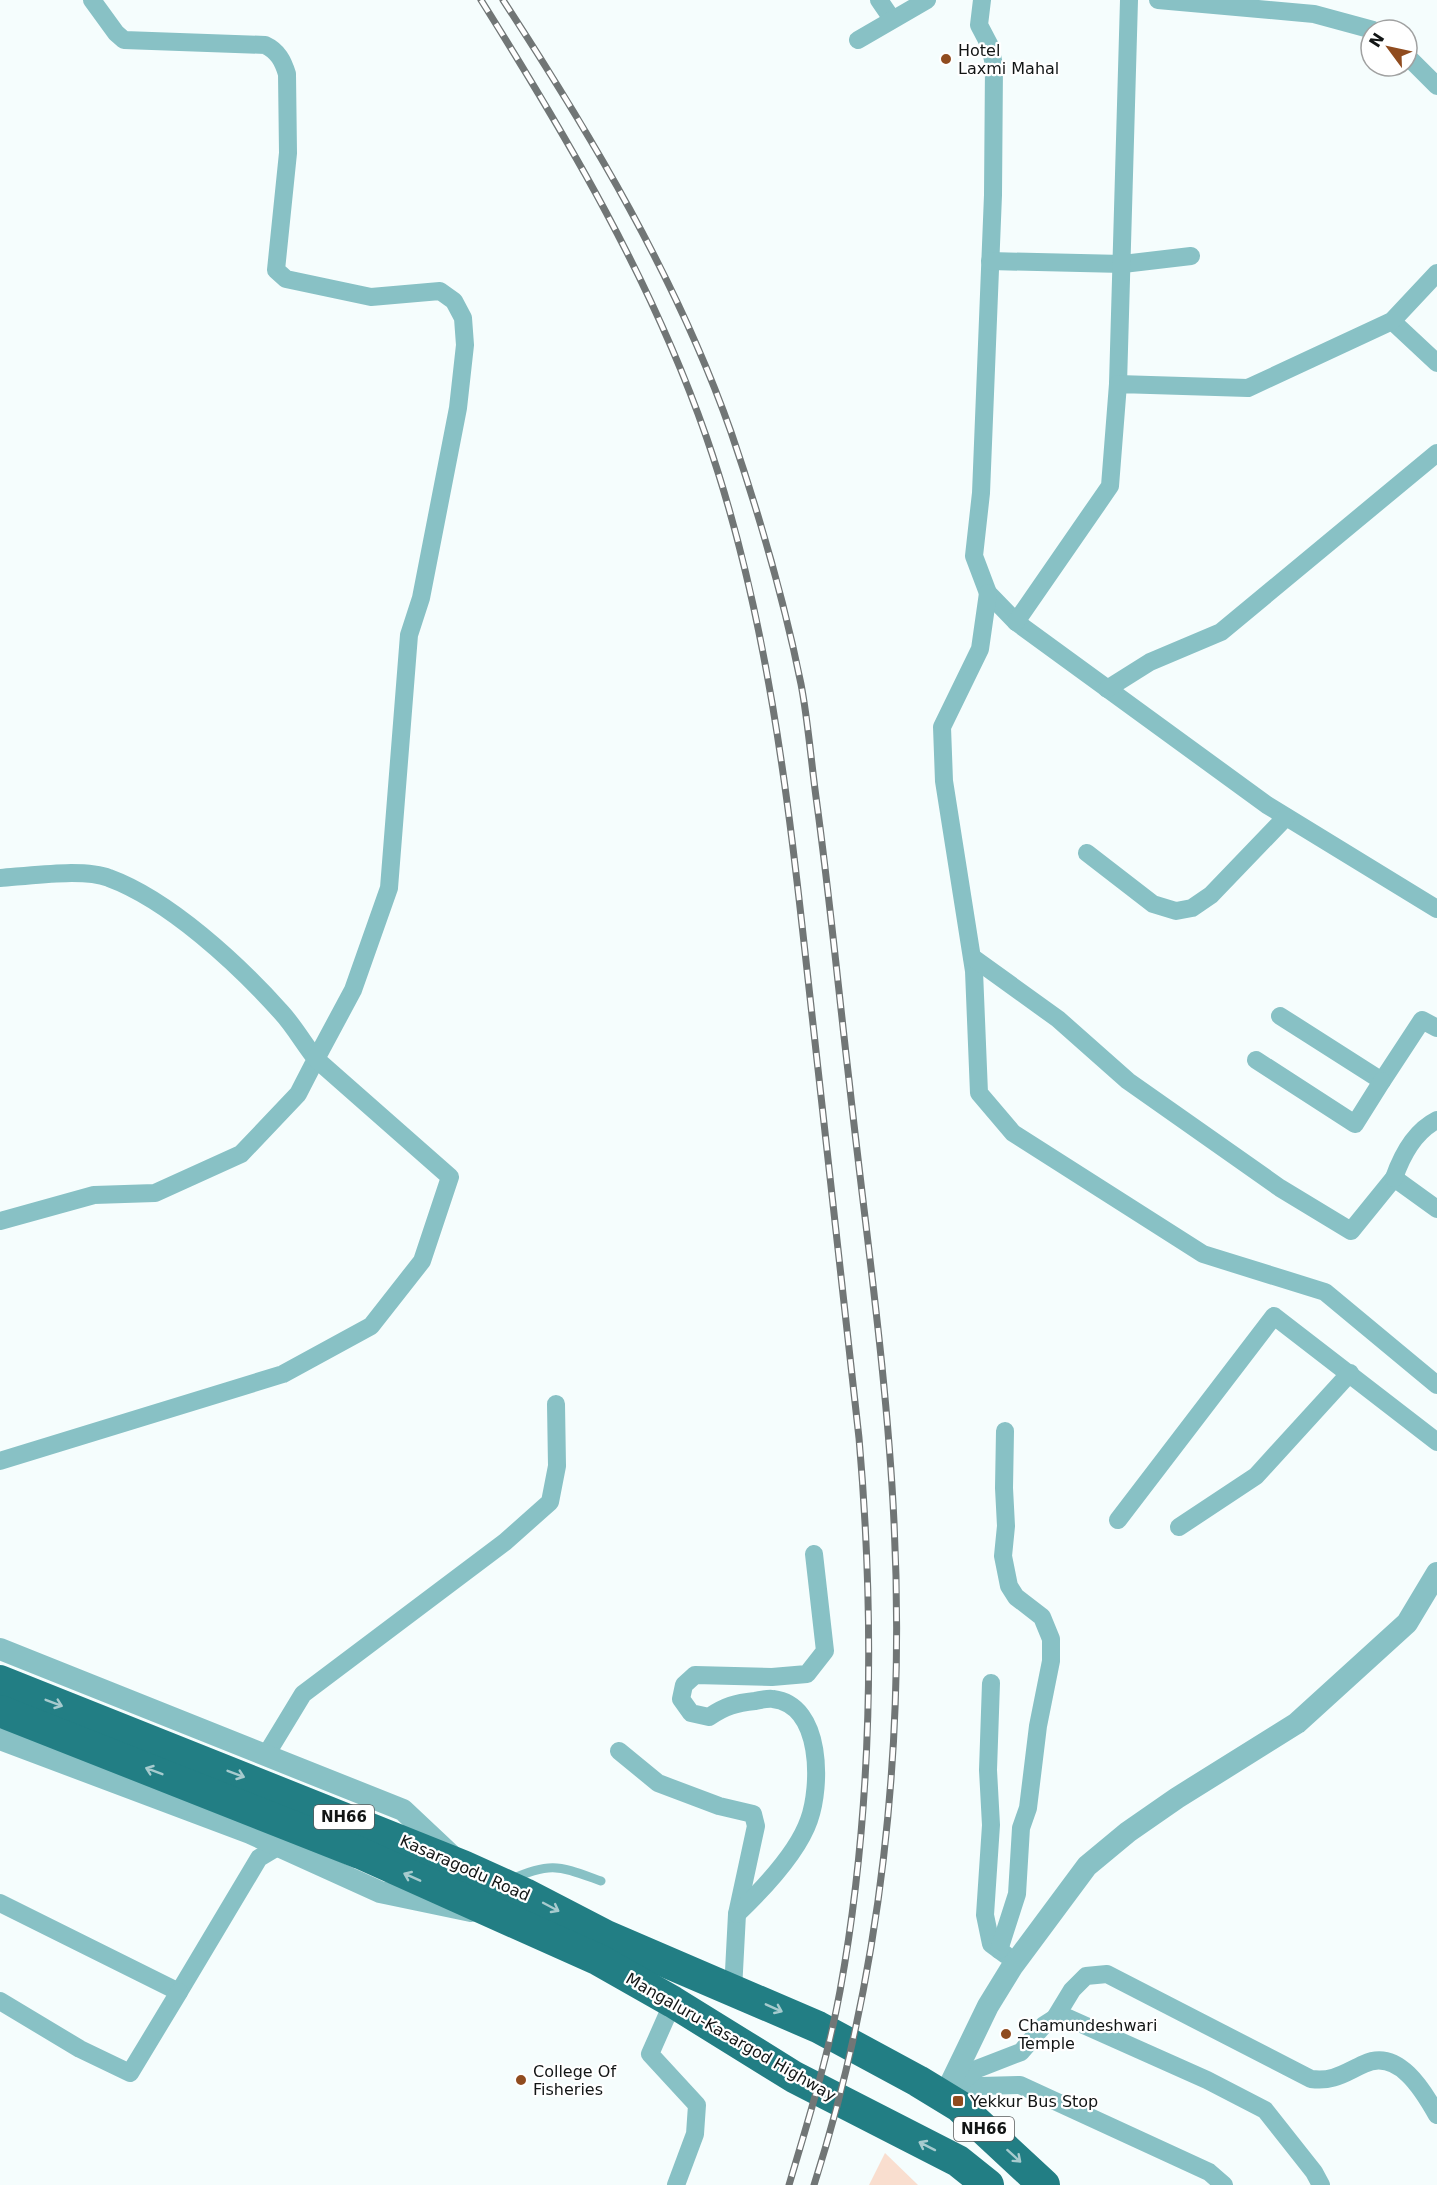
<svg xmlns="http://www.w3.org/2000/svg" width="1437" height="2185" font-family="'DejaVu Sans',sans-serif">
	<rect width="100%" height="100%" fill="#f5fdfd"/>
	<!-- green -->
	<polygon fill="#f9decf" points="885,2153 918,2185 869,2185"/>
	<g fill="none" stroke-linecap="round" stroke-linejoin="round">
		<!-- service -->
		<path stroke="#88c1c5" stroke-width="9" d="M509,1880C552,1861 559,1866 601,1881"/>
		<!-- minor -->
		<g stroke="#88c1c5" stroke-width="18">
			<polyline points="879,0 892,19"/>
			<polyline points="982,0 979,25 990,46 994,65 993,195 981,493 974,556 988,593 1016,622 1267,805 1437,909"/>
			<polyline points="1158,0 1314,14 1373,30"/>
			<polyline points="858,40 927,0"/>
			<polyline points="1407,56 1437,86"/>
			<polyline points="990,261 1123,264 1191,256"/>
			<polyline points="1392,321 1437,363"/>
			<polyline points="1118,384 1129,0"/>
			<polyline points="988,593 980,649 942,727 944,781 974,971 979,1093 1013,1133 1203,1254 1325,1292 1437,1385"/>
			<polyline points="1016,622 1110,486 1118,384 1248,388 1392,321 1437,273"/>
			<polyline points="1107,689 1150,662 1221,632 1437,453"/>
			<polyline points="1087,853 1153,904 1176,911 1192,908 1211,895 1286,817"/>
			<path d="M0,878C27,876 84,868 109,878C169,900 238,964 281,1012C294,1026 304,1044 316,1059L298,1094L241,1154L155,1193L94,1195L0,1221"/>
			<polyline points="972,957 1058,1019 1128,1081 1280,1188 1351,1231 1394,1178 1437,1209"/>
			<polyline points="1280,1016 1382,1081 1422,1020 1437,1028"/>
			<polyline points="1256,1060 1355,1124 1382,1081"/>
			<path d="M1394,1178C1402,1155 1415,1131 1437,1120"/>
			<path d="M0,1461L283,1374L371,1326L422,1261L450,1177L316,1059L353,990L389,888L409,635L421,598L458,408L465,345L463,318L454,301L440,291L371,297L286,279L276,270L288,153L287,74C283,61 278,51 265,45L124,40L116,33L92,0"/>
			<polyline points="1118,1520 1274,1316 1437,1442"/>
			<polyline points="1179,1527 1256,1476 1350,1373"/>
			<polyline points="991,1683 988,1770 991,1825 985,1915 991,1944 1006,1955"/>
			<polyline points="619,1751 658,1783 719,1806 753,1814 756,1826 737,1914 733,1990"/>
			<polyline points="266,1755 303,1694 505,1542 550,1502 557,1466 556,1404"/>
			<polyline points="0,1903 179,1992 259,1858 279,1846"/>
			<path d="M737,1914C761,1891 798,1852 809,1820C821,1787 823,1705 773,1699C768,1698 761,1700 755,1701C736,1703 725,1706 709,1717L691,1713L681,1699L684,1685L695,1675L772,1677L807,1674L825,1651L814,1554"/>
			<polyline points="999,1950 1017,1894 1021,1828 1028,1808 1038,1726 1051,1661 1051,1639 1042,1617 1016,1597 1009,1586 1003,1556 1006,1526 1004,1488 1005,1431"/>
			<polyline points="0,2001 80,2049 130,2073 179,1992"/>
			<polyline points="673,2002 650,2054 697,2105 695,2134 676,2185"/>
			<path d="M1055,2018L1072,1990L1086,1976L1107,1974L1311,2079C1334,2082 1344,2073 1364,2064C1398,2048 1423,2090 1437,2115"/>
			<polyline points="955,2093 980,2086 1020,2085 1209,2172 1224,2185"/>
			<polyline points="947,2095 977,2069 1021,2052 1044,2025 1055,2018 1068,2018 1207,2080 1265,2110 1314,2172 1321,2185"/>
		</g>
		<!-- tertiary -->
		<g stroke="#88c1c5" stroke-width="22">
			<polyline points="0,1649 403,1810 453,1857"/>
			<polyline points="0,1739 250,1833 380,1892 471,1911"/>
			<polyline points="944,2097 988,2006 1012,1967 1087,1866 1128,1832 1177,1798 1297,1723 1407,1623 1437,1573"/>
		</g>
		<!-- trunk -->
		<g stroke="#227e84" stroke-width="32">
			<polyline points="0,1681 463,1866 525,1894 606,1936 818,2027 918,2081 959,2106 1044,2185"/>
			<polyline points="0,1711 360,1853 599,1960 673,2002 794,2077 958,2161 988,2185"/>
		</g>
		<defs>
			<g id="rail">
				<path d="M481,0C568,139 652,281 706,436C767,611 788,796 808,979C825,1132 842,1285 859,1438C875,1622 873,1809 840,1991C828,2057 808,2121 789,2185"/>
				<path d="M503,0C591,135 677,279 731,432C759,514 784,600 801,684C808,721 811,760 816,797C829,891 838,986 849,1080C865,1227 887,1374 894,1522C905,1744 882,1972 814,2185"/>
			</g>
		</defs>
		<!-- rail casing -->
		<use href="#rail" stroke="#717676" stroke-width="7"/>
		<!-- rail -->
		<use href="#rail" stroke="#fff" stroke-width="4.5" stroke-dasharray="14" stroke-linecap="butt"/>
	</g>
	<!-- one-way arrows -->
	<defs><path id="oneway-shaft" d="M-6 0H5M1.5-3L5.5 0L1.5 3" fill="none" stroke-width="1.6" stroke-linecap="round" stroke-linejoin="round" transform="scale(1.5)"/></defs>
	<g stroke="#a7cbce">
		<use href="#oneway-shaft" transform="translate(54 1703) rotate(21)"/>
		<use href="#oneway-shaft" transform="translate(154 1771) rotate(-159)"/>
		<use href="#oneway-shaft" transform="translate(236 1774) rotate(21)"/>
		<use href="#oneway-shaft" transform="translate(412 1877) rotate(-156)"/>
		<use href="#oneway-shaft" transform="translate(551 1907) rotate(28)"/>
		<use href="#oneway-shaft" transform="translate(774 2008) rotate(24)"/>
		<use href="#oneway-shaft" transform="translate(927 2146) rotate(-153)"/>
		<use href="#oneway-shaft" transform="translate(1014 2156) rotate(42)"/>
	</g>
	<!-- markers -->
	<g fill="#904c1f" stroke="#fff" stroke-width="2">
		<circle cx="946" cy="59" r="6"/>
		<circle cx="1006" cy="2034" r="6"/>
		<circle cx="521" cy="2080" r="6"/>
		<rect x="952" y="2095" width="12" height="12" rx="3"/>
	</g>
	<g text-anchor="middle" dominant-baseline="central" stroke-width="4.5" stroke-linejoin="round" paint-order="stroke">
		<!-- shield labels -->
		<g fill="#fff" stroke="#595b5b" stroke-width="1.5">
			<rect x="314" y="1805" width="60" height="24" rx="4.5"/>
			<rect x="954" y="2117" width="60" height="24" rx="4.5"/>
		</g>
		<g font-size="15" font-weight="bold" fill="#121515">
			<text x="344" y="1817">NH66</text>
			<text x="984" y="2129">NH66</text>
		</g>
		<!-- poi labels -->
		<g font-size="16" fill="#121515" stroke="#fff" text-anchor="start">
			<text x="958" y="50">Hotel<tspan x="958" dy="18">Laxmi Mahal</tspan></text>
			<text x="1018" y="2025">Chamundeshwari<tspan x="1018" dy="18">Temple</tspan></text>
			<text x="533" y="2071">College Of<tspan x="533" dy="18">Fisheries</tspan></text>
			<text x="970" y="2101">Yekkur Bus Stop</text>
		</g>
		<!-- street labels -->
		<g font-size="16" fill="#121515" stroke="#fff">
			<text transform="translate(465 1868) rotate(24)">Kasaragodu Road</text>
			<text transform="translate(731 2037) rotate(30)">Mangaluru-Kasargod Highway</text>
		</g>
	</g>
	<!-- north arrow -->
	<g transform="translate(1389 48) rotate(303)"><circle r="28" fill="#ffffff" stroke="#a0a1a1" stroke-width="1.5"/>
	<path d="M0-4.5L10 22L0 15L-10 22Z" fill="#904c1f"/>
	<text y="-9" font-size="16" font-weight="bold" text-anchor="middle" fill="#121515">N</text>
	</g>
</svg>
